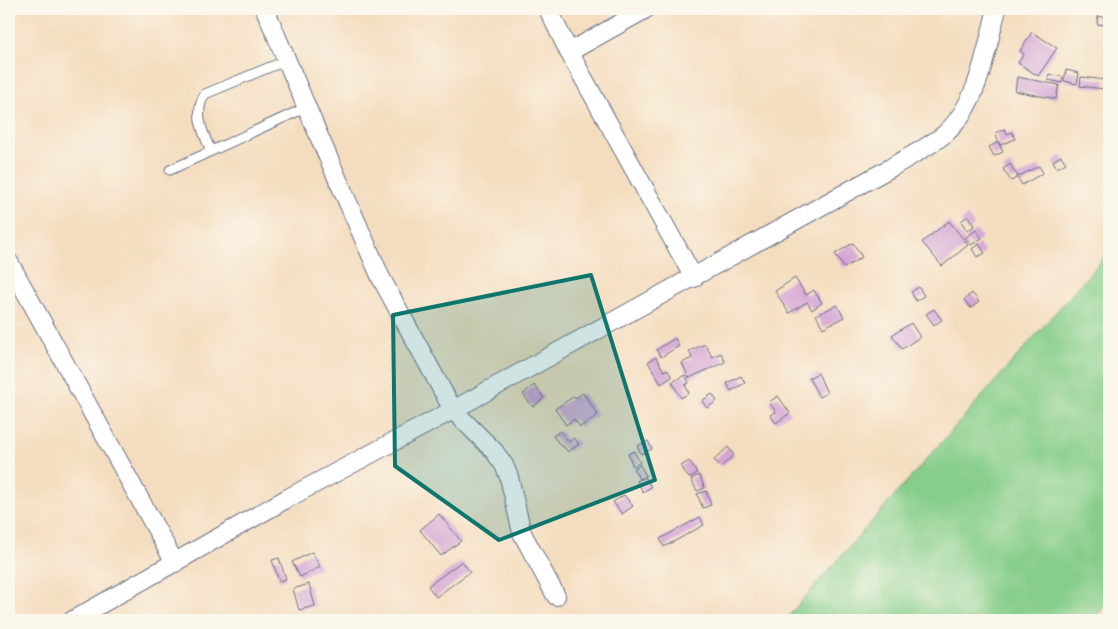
<svg xmlns="http://www.w3.org/2000/svg" width="1118" height="629" font-family="Itim,sans-serif">
	<rect width="100%" height="100%" fill="#fbf7ec"/>
	<filter id="ink" filterUnits="userSpaceOnUse"><feTurbulence type="fractalNoise" baseFrequency=".02" numOctaves="2"/><feDisplacementMap in="SourceGraphic" scale="10" xChannelSelector="R" yChannelSelector="G"/><feConvolveMatrix kernelMatrix="1 2 1 2 8 2 1 2 1" color-interpolation-filters="sRGB"/></filter>
	<filter id="wash" filterUnits="userSpaceOnUse"><feTurbulence type="fractalNoise" baseFrequency=".0096" numOctaves="4" result="noise"/><feDisplacementMap in="SourceGraphic" scale="20" xChannelSelector="R" yChannelSelector="G"/><feGaussianBlur stdDeviation="1.12" result="paint"/><feColorMatrix in="noise" values="0 0 0 0 0 0 0 0 0 0 0 0 0 0 0 0 0 1.4 0 .05"/><feComposite in="paint" operator="in"/></filter>
	<g filter="url(#wash)">
		<rect width="100%" height="100%" fill="#f4ddbf"/>
		<!-- green -->
		<polygon fill="#86ce8a" stroke="#507e74" points="1109,252 1109,601 1093,620 785,620"/>
		<g id="blocks">
			<!-- building -->
			<g fill="#d4a4d4">
				<polygon points="1098,16 1107,18 1106,25 1097,24"/>
				<polygon points="1032,32 1057,48 1038,76 1018,63 1024,54 1020,51"/>
				<polygon points="1066,70 1079,73 1077,84 1064,81"/>
				<polygon points="1049,74 1063,77 1062,83 1048,80"/>
				<polygon points="1017,77 1059,85 1056,99 1015,91"/>
				<polygon points="1081,77 1105,80 1104,89 1080,86"/>
				<polygon points="1005,129 1007,134 1012,132 1015,139 1000,145 995,133"/>
				<polygon points="998,142 1003,152 994,156 989,147"/>
				<polygon points="1061,156 1066,163 1057,168 1053,161"/>
				<polygon points="1010,164 1018,177 1011,181 1003,169"/>
				<polygon points="1039,166 1043,173 1022,185 1017,177"/>
				<polygon points="968,216 974,226 967,231 961,221"/>
				<polygon points="949,221 968,245 942,266 922,242"/>
				<polygon points="976,230 982,238 971,245 965,238"/>
				<polygon points="853,243 862,257 844,268 835,254"/>
				<polygon points="979,244 985,253 977,257 972,249"/>
				<polygon points="795,278 806,295 814,290 822,303 812,310 807,302 789,313 775,291"/>
				<polygon points="919,287 924,296 916,301 911,292"/>
				<polygon points="972,293 979,302 971,308 964,300"/>
				<polygon points="837,305 844,317 823,328 816,315"/>
				<polygon points="934,309 942,320 934,325 926,314"/>
				<polygon points="911,323 920,337 902,349 892,335"/>
				<polygon points="675,338 679,346 661,357 656,350"/>
				<polygon points="705,344 712,357 721,353 725,362 689,378 682,363 692,358 689,351"/>
				<polygon points="656,357 664,371 667,369 672,377 661,384 648,362"/>
				<polygon points="818,373 827,393 819,397 809,378"/>
				<polygon points="685,375 689,383 685,385 689,393 681,398 672,382"/>
				<polygon points="741,376 745,383 731,391 727,383"/>
				<polygon points="534,385 544,398 533,407 523,394"/>
				<polygon points="583,393 598,415 580,427 574,419 566,425 555,409 574,396 576,398"/>
				<polygon points="712,394 717,401 707,408 702,401"/>
				<polygon points="778,396 790,413 776,423 770,415 776,412 769,402"/>
				<polygon points="560,431 569,442 574,438 579,444 568,452 563,446 562,447 553,436"/>
				<polygon points="648,441 652,449 641,454 637,446"/>
				<polygon points="728,447 734,455 721,467 714,460"/>
				<polygon points="634,451 640,463 633,466 628,454"/>
				<polygon points="689,461 697,473 689,478 681,466"/>
				<polygon points="640,465 646,476 639,479 634,469"/>
				<polygon points="699,475 705,488 697,491 691,479"/>
				<polygon points="645,477 651,487 643,492 637,481"/>
				<polygon points="706,491 711,505 703,508 697,494"/>
				<polygon points="624,495 633,506 622,514 613,502"/>
				<polygon points="439,514 461,541 441,556 420,530"/>
				<polygon points="700,517 704,525 664,547 660,539"/>
				<polygon points="312,552 320,567 300,577 292,562"/>
				<polygon points="279,558 286,579 279,581 272,560"/>
				<polygon points="462,561 470,572 436,597 428,586"/>
				<polygon points="309,584 315,606 299,610 293,589"/>
			</g>
		</g>
	</g>
	<g filter="url(#ink)">
		<use href="#blocks" fill-opacity="0" stroke="#676c80" stroke-width="1"/>
		<g fill="none" stroke-linecap="round" stroke-linejoin="round">
			<defs>
				<g id="service">
					<path d="M211,151C203,133 193,113 205,94L287,60"/>
					<polyline points="170,170 307,107"/>
				</g>
				<g id="minor">
					<polyline points="265,9 321,141 381,278 453,410 494,451 504,465 509,477 522,533 556,596"/>
					<polyline points="548,9 569,52 694,278"/>
					<polyline points="569,52 646,9"/>
					<polyline points="9,262 175,563"/>
					<path d="M73,620L288,498L453,410L892,167C908,157 934,144 947,132C979,102 986,49 997,9"/>
				</g>
			</defs>
			<!-- service casing -->
			<use href="#service" stroke="#676c80" stroke-width="11"/>
			<!-- minor casing -->
			<use href="#minor" stroke="#676c80" stroke-width="20"/>
			<!-- service -->
			<use href="#service" stroke="#fff" stroke-width="9"/>
			<!-- minor -->
			<use href="#minor" stroke="#fff" stroke-width="18"/>
		</g>
	</g>
	<!-- marked area -->
	<path fill="#0f766e" fill-opacity="0.2" stroke="#0f766e" stroke-width="4" stroke-linejoin="round" d="M591,275L655,480L499,540L395,466L393,315Z"/>
	<!-- margin -->
	<rect width="1118" height="629" fill="none" stroke="#fbf7ec" stroke-width="30"/>
</svg>
